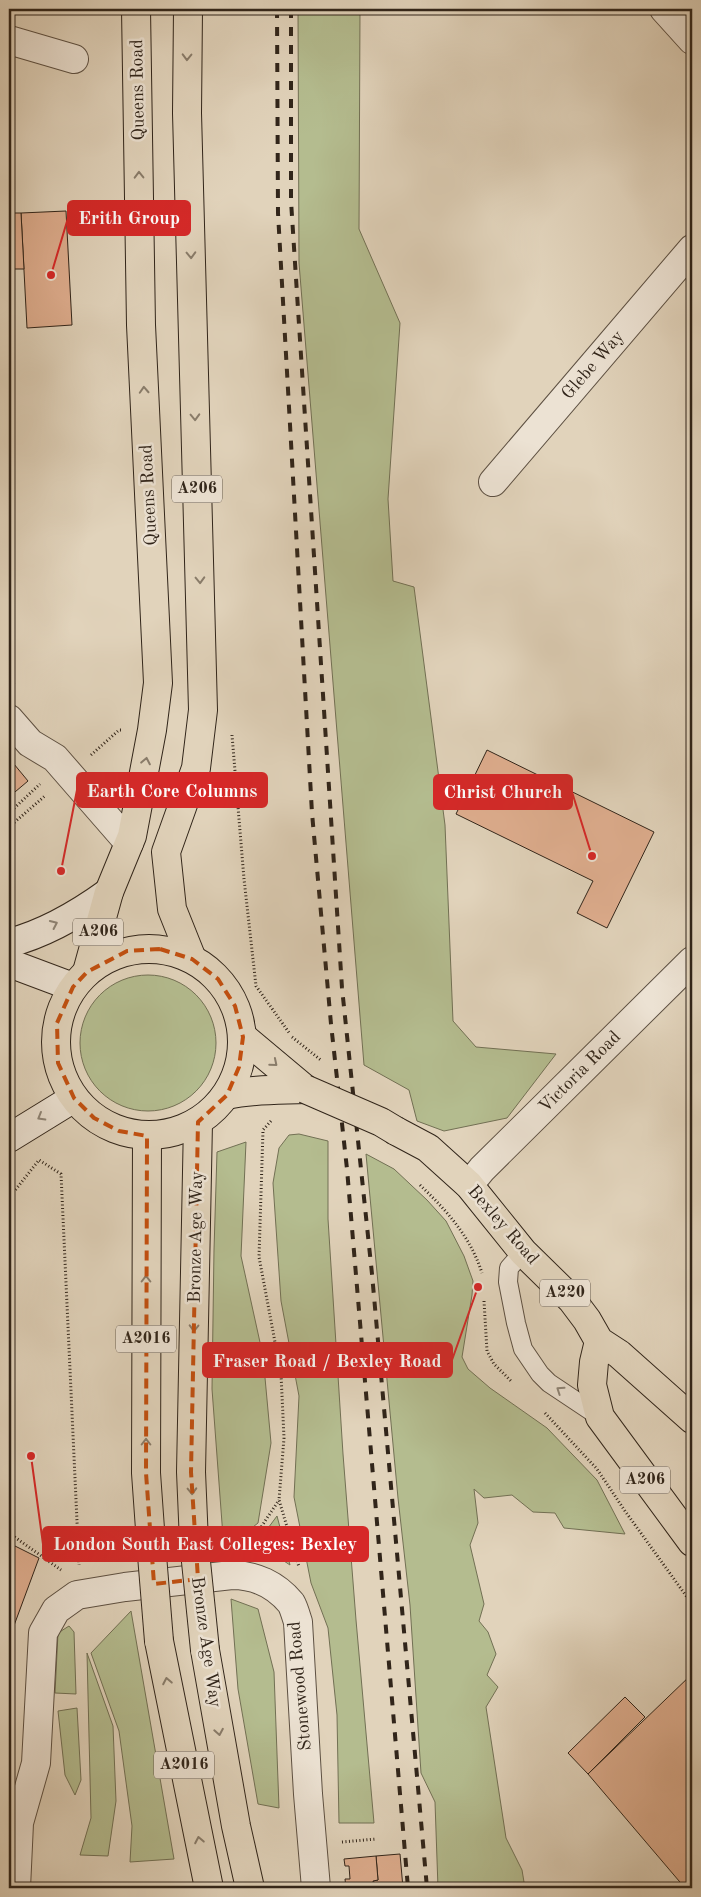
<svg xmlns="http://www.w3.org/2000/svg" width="701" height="1897" font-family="'Old Standard TT',serif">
	<rect width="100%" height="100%" fill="#e1d3bb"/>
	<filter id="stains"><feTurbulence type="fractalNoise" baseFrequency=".004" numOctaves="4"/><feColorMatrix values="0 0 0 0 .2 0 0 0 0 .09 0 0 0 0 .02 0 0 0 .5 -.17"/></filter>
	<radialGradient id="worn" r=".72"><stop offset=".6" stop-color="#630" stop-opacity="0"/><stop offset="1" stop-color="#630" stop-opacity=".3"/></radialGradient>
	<!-- green -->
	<g fill="#b4bc8f" stroke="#727054">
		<polygon points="298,9 360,9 359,229 400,323 388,499 393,581 414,587 445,825 453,1021 476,1047 556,1054 507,1118 444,1131 417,1121 409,1090 364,1065 299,263"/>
		<circle cx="148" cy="1043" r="68"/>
		<polygon points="299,1134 328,1141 328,1219 343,1454 356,1620 374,1823 339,1823 337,1715 328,1628 311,1583 294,1497 299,1396 281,1301 273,1183 279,1148 289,1135"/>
		<polygon points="246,1142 241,1256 263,1356 271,1443 258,1523 224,1550 212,1389 214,1250 217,1152"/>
		<polygon points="366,1154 394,1169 427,1200 446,1221 464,1256 473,1281 472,1295 462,1357 468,1369 490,1388 547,1428 597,1480 625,1534 564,1528 555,1513 533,1512 512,1495 484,1498 474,1489 478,1523 470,1545 484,1604 479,1621 488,1632 496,1654 487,1675 498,1687 486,1707 506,1838 522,1870 525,1888 438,1888 435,1802 421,1773 410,1605 398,1498"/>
		<polygon points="277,1516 290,1565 272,1553 254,1547"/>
		<polygon points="231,1599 258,1609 274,1672 279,1808 258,1804 238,1689"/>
		<polygon points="131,1611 174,1859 130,1862 132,1826 119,1731 91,1653"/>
		<polygon points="69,1626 74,1632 76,1694 55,1693 58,1633"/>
		<polygon points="87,1653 113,1726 116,1801 108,1856 80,1855 91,1818"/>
		<polygon points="77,1708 81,1780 75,1795 65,1775 58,1711"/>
	</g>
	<!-- building -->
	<g fill="#dfae8f" stroke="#31251a">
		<polygon points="66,211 72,325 27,328 21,213"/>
		<polygon points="9,213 21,213 24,269 9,269"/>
		<polygon points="487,750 654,832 607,928 577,913 593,881 456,814"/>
		<polygon points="9,758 28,781 9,797"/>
		<polygon points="9,1543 39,1558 9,1639"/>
		<polygon points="692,1674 692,1888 685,1888 588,1774"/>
		<polygon points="625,1697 645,1717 588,1774 568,1753"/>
		<polygon points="400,1854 403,1888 374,1888 373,1881 378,1880 376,1856"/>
		<polygon points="376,1856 378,1880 373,1881 374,1888 346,1888 345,1879 350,1879 349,1866 345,1866 344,1859"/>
	</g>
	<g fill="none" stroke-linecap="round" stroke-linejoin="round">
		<defs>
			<polyline id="lane" points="523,1252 509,1268 508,1282 516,1323 523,1349 540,1374 549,1383 600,1417"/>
			<g id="street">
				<polyline points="664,9 692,40"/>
				<polyline points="9,40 74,59"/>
				<polyline points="493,482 692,249"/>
				<polyline points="9,719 30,743 55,758 129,843"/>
				<polyline points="469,1185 482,1169 692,961"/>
				<path d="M16,1888L19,1823L36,1763L43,1633L56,1610L77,1595L125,1587L232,1575C255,1575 276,1585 291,1603C294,1608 296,1616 298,1622L308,1794L316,1888"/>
			</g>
			<g id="secondary">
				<path d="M9,943C44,934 80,913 109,892"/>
				<polyline points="9,963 73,987"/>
				<polyline points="9,1138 74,1098"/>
			</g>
			<g id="primary">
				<polyline points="188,9 187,113 203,710 196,768 166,852 172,909 192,959"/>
				<circle cx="149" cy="1042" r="93"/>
				<polyline points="87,972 109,892 132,836 152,730 158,683 141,325 136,9"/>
				<polyline points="243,1037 305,1089"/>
				<path d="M227,1095C252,1089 279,1090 305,1089"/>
				<polyline points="396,1131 428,1148 469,1185 523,1252 572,1300 587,1320 599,1341 619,1354 692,1419"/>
				<polyline points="147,1136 146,1473 151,1543"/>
				<polyline points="599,1341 594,1362 592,1385 600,1417 692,1542"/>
				<polyline points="194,1542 191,1472 198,1122"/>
				<polyline points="159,1641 209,1888"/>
				<polyline points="205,1650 236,1826 250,1888"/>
			</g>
		</defs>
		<!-- lane casing -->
		<use href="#lane" stroke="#5d5042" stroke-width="20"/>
		<!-- street casing -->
		<use href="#street" stroke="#5d5042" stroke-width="30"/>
		<!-- secondary casing -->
		<use href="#secondary" stroke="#31251a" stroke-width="30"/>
		<!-- primary casing -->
		<use href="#primary" stroke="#31251a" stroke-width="30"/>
		<!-- path -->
		<g stroke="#31251a" stroke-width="3" stroke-dasharray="1 2.5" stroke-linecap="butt">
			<polyline points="9,631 14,624"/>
			<polyline points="9,670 14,685 9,689"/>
			<polyline points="232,735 244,879 256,986 290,1034"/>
			<polyline points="91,755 119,730 122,730"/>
			<polyline points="9,813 40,784"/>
			<polyline points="9,827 46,795"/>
			<polyline points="271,1121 263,1130 259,1257 281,1374 284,1438 279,1500 299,1567"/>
			<path d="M420,1185C447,1211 470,1236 482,1273"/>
			<polyline points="9,1198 39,1160 61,1174 79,1565"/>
			<polyline points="484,1301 487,1351 494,1364 511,1381"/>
			<polyline points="545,1413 597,1469 625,1511 692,1604"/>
			<polyline points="9,1533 61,1570"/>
			<polyline points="248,1547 279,1500"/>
			<polyline points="342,1842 376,1839"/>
		</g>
		<!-- lane -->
		<use href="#lane" stroke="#ece2d3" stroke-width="18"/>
		<!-- street -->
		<use href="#street" stroke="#ece2d3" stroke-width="28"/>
		<!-- secondary -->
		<use href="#secondary" stroke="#ece2d3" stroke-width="28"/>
		<!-- primary -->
		<use href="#primary" stroke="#e1d3bb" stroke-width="28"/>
		<!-- rail -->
		<g stroke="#31251a" stroke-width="4" stroke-dasharray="9 9" stroke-linecap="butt">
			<polyline points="277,9 278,213 312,813 331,1024 347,1169 408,1888"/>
			<polyline points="291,9 291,201 342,988 372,1274 427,1888"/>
		</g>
		<defs>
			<g id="primary-bridge">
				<polyline points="305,1089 381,1122 396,1131"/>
				<polyline points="194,1542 205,1650"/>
				<polyline points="151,1543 159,1641"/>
			</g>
		</defs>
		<!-- primary-bridge casing -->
		<use href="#primary-bridge" stroke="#31251a" stroke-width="30" stroke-linecap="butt"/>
		<!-- path-bridge -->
		<polyline stroke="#31251a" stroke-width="3" stroke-dasharray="1 2.5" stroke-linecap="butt" points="292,1037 322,1061"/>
		<!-- primary-bridge -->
		<use href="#primary-bridge" stroke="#e1d3bb" stroke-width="28"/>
	</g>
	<!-- one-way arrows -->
	<defs><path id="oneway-chevron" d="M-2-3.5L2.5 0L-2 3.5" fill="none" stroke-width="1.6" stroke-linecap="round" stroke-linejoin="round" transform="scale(1.25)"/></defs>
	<g stroke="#897c6a">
		<use href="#oneway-chevron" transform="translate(187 57) rotate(91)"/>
		<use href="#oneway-chevron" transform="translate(139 175) rotate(-91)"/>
		<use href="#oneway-chevron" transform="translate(191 255) rotate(88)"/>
		<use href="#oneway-chevron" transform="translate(144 390) rotate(-93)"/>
		<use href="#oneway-chevron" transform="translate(195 417) rotate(88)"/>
		<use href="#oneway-chevron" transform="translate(200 580) rotate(88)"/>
		<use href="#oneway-chevron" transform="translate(146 761) rotate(-79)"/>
		<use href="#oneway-chevron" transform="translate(274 1063) rotate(40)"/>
		<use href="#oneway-chevron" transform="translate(146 1279) rotate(-90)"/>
		<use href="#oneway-chevron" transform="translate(194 1328) rotate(91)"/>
		<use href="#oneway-chevron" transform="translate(146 1442) rotate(-90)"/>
		<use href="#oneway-chevron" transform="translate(192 1491) rotate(88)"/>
		<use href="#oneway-chevron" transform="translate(167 1681) rotate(-101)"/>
		<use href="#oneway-chevron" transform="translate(219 1732) rotate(80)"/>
		<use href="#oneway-chevron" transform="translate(199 1840) rotate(-101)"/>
	</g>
	<g stroke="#8e8476">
		<use href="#oneway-chevron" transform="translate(54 924) rotate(-25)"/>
		<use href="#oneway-chevron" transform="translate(41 1117) rotate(150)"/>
		<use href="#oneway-chevron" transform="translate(560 1390) rotate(-146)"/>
	</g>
	<!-- marked area -->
	<path fill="none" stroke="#c34f0f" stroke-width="4" stroke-dasharray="10 6" stroke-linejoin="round" d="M160,949L192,959L218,979L235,1006L243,1037L239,1067L227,1095L198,1122L191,1472L198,1579L154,1584L146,1473L147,1136L119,1131L94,1118L74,1098L58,1063L57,1023L73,987L87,972L127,951Z"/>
	<g text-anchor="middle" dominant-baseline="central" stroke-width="5" stroke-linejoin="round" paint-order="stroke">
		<!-- shield labels -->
		<g fill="#ece2d3" stroke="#695e52" stroke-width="1">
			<rect x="172" y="475.5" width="50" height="27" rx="4"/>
			<rect x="73" y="918.5" width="50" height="27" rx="4"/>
			<rect x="540" y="1279.5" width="50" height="27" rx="4"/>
			<rect x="116" y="1325.5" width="60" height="27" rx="4"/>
			<rect x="620" y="1466.5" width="50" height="27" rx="4"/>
			<rect x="154" y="1751.5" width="60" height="27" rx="4"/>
		</g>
		<g font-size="16" font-weight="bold" fill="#31251a">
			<text x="197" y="489">A206</text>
			<text x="98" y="932">A206</text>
			<text x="565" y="1293">A220</text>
			<text x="146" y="1339">A2016</text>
			<text x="645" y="1480">A206</text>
			<text x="184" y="1765">A2016</text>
		</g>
		<!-- street labels -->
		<g font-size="18" fill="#31251a" stroke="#ece2d3">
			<text transform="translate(138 90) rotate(-91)">Queens Road</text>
			<text transform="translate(593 365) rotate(-49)">Glebe Way</text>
			<text transform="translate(149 495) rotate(-93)">Queens Road</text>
			<text transform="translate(580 1072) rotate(-45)">Victoria Road</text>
			<text transform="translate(503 1225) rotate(49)">Bexley Road</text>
			<text transform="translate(196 1237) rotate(-89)">Bronze Age Way</text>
			<text transform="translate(206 1642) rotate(82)">Bronze Age Way</text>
			<text transform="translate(300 1686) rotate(-95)">Stonewood Road</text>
		</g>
	</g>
	<!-- callouts -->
	<path fill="none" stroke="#d62828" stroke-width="2" d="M51 275L68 218M61 871L77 790M592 856L572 792M478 1287L452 1360M31 1456L43 1544"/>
	<g fill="#d62828" stroke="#ece2d3" stroke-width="2">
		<circle cx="51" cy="275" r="5"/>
		<circle cx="61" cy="871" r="5"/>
		<circle cx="592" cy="856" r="5"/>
		<circle cx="478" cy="1287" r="5"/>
		<circle cx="31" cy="1456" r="5"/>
	</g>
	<g fill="#d62828" stroke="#d62828" stroke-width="2">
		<rect x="68" y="201" width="122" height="34" rx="5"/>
		<rect x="77" y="773" width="190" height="34" rx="5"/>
		<rect x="434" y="775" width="138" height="34" rx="5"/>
		<rect x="203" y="1343" width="249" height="34" rx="5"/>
		<rect x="43" y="1527" width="325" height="34" rx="5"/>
	</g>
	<g font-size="19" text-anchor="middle" font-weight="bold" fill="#fff">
		<text x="129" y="224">Erith Group</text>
		<text x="172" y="797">Earth Core Columns</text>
		<text x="503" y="798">Christ Church</text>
		<text x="327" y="1367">Fraser Road / Bexley Road</text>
		<text x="205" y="1550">London South East Colleges: Bexley</text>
	</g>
	<!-- margin -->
	<rect width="701" height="1897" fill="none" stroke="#e1d3bb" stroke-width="30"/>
	<rect x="10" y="10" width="681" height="1877" fill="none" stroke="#31251a" stroke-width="2.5"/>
	<rect x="15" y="15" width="671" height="1867" fill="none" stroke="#31251a"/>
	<rect width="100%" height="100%" filter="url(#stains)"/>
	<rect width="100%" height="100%" fill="url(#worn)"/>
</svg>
